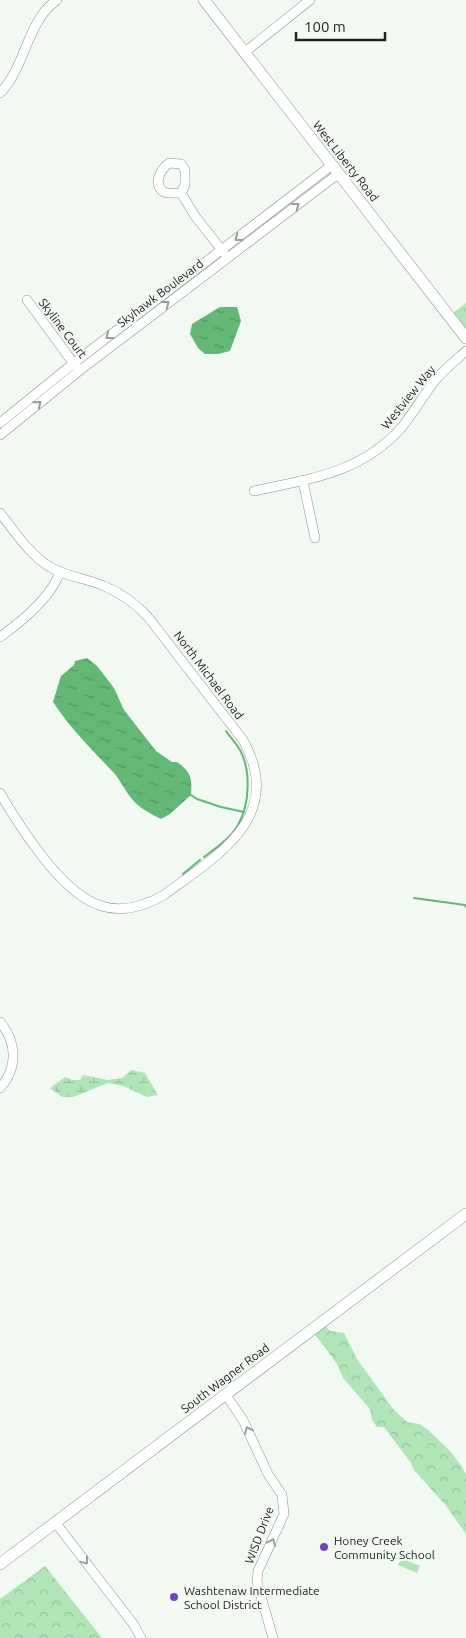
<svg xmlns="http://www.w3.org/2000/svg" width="466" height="1638" font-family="Ubuntu,sans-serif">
	<defs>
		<pattern id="forest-crowns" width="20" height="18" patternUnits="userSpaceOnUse" patternTransform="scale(1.25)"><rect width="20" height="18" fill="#afe5b7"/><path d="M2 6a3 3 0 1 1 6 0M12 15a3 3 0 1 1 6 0" fill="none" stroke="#96c49d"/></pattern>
		<pattern id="wetland-marsh" width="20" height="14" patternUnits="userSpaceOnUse" patternTransform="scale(1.25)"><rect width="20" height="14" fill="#afe5b7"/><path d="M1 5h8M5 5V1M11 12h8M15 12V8" fill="none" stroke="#96c49d"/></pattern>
		<pattern id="water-ripples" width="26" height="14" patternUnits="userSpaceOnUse" patternTransform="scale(1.25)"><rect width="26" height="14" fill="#64b875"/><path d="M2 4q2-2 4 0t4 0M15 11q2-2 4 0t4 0" fill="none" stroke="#529560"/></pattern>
	</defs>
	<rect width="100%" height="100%" fill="#f1f9f2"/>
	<!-- green -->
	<polygon fill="#afe5b7" points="401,1558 420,1566 417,1573 398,1565"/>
	<!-- forest -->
	<g fill="url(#forest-crowns)">
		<polygon points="466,303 466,331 452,314"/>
		<polygon points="325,1325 330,1331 344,1333 357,1359 394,1410 407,1422 419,1424 427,1429 449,1450 461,1465 466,1474 466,1534 447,1507 414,1470 411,1463 384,1427 377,1427 372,1420 370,1409 343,1378 337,1364 314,1333"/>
		<polygon points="45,1566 102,1638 0,1638 0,1599"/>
	</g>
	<!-- wetland -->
	<polygon fill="url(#wetland-marsh)" points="132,1070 145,1073 158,1095 147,1097 123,1086 108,1083 73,1097 62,1097 50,1088 65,1077 72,1080 80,1080 83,1075 108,1080 122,1078"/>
	<!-- water -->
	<g fill="url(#water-ripples)">
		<polygon points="220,307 237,307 241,321 230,351 218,354 205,354 198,348 190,334 192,324"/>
		<path d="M87,658L97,666L114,688L124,710L156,751L172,762H177C192,773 192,778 191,795L170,814L161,819C151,814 139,808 132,799C125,791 121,781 114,773C93,751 70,728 53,702L61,676L74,665L75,661Z"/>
	</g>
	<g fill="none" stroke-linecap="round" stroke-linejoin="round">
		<!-- stream -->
		<g stroke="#64b875" stroke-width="2">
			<polyline points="191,795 197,799 221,807 244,812"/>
			<path d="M204,857C216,848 231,838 238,825C250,804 251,770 240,750C236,743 230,737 226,731"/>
			<polyline points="183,874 200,860"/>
			<polyline points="414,898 465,905 466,907"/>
		</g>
		<defs>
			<g id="minor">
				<polyline points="245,52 310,0"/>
				<path d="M0,93C25,69 27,20 57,0"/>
				<path d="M169,163L181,164L185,170V185L181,193C175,193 168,194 164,192C152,184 161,169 169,163Z"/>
				<polyline points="181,193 195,216 224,253"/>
				<polyline points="27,300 77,368"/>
				<polyline points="0,423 74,363 332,165"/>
				<polyline points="0,435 79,371 338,174"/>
				<polyline points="303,481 315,538"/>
				<path d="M254,491C309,479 362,473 402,427C413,413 422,398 433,383C442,371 455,361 466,351"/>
				<path d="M0,513C15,532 29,554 50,567C67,577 86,578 104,586C121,593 136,604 148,617L243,740C286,817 218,855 164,895C115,923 84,906 50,866C31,843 15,819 0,793"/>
				<path d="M0,637C21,622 51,597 60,572"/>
				<path d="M0,1022C17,1042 18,1068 0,1088"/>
				<polyline points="226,1395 243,1420 268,1474 282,1495 284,1514 258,1571 257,1582 273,1638"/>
				<polyline points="55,1522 134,1625 141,1638"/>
			</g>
			<g id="major">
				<polyline points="204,0 466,338"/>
				<polyline points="0,1564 466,1214"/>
			</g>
		</defs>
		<!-- minor casing -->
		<use href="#minor" stroke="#8a918b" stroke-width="10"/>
		<!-- major casing -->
		<use href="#major" stroke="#8a918b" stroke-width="12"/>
		<!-- minor -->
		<use href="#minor" stroke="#fff" stroke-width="9"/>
		<!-- major -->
		<use href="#major" stroke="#fff" stroke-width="11"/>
	</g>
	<!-- one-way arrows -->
	<defs><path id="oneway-chevron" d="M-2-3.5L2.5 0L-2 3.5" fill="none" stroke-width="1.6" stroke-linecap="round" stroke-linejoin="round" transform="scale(1.25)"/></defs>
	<g stroke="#9c9d9c">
		<use href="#oneway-chevron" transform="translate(296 206) rotate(-37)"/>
		<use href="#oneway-chevron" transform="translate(238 238) rotate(143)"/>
		<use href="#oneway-chevron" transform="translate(166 304) rotate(-37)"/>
		<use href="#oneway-chevron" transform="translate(109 336) rotate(142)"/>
		<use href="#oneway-chevron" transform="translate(38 404) rotate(-39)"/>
		<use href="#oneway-chevron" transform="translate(248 1430) rotate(-115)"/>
		<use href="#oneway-chevron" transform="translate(272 1542) rotate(-67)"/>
		<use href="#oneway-chevron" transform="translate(85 1561) rotate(52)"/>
	</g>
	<!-- markers -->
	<g fill="#7544bb" stroke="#f1f9f2" stroke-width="2">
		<circle cx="324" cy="1547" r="5"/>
		<circle cx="174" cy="1597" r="5"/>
	</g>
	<g text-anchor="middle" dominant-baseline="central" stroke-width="4.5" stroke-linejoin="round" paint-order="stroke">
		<!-- street labels -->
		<g font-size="12" fill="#222522" stroke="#f1f9f2">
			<text transform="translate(346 161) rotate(52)">West Liberty Road</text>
			<text transform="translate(160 293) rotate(-37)">Skyhawk Boulevard</text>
			<text transform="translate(63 328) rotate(53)">Skyline Court</text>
			<text transform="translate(408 397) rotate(-51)">Westview Way</text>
			<text transform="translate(209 675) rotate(53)">North Michael Road</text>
			<text transform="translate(225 1378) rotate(-37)">South Wagner Road</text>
			<text transform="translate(259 1535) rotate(-69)">WISD Drive</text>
		</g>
		<!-- poi labels -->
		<g font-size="12" fill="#222522" stroke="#f1f9f2" text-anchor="start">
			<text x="334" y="1540">Honey Creek<tspan x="334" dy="14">Community School</tspan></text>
			<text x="184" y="1590">Washtenaw Intermediate<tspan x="184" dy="14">School District</tspan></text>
		</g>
	</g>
	<!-- scale -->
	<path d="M296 32v8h89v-8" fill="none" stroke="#222522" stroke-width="2.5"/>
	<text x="304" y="32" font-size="15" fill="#222522" stroke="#f1f9f2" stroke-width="4" paint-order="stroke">100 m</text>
</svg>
